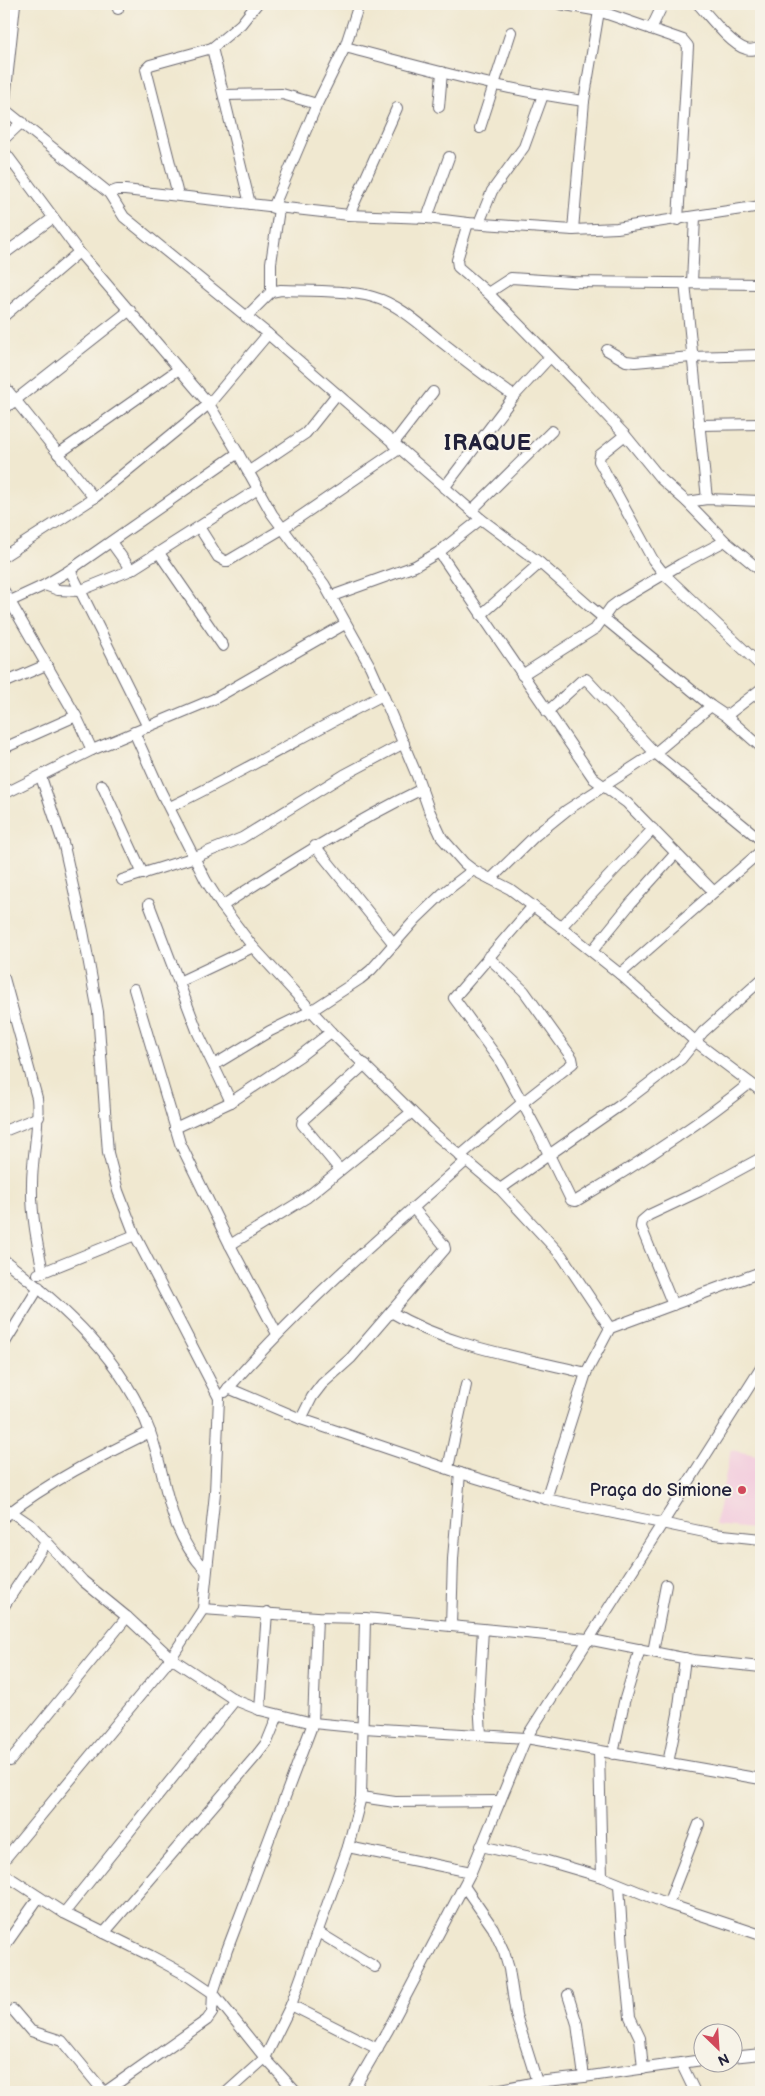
<svg xmlns="http://www.w3.org/2000/svg" width="765" height="2096" font-family="'Balsamiq Sans',sans-serif">
	<rect width="100%" height="100%" fill="#f7f3e8"/>
	<filter id="ink" filterUnits="userSpaceOnUse"><feTurbulence type="fractalNoise" baseFrequency=".02" numOctaves="2"/><feDisplacementMap in="SourceGraphic" scale="10" xChannelSelector="R" yChannelSelector="G"/><feConvolveMatrix kernelMatrix="1 2 1 2 8 2 1 2 1" color-interpolation-filters="sRGB"/></filter>
	<filter id="wash" filterUnits="userSpaceOnUse"><feTurbulence type="fractalNoise" baseFrequency=".0096" numOctaves="4" result="noise"/><feDisplacementMap in="SourceGraphic" scale="20" xChannelSelector="R" yChannelSelector="G"/><feGaussianBlur stdDeviation="1.12" result="paint"/><feColorMatrix in="noise" values="0 0 0 0 0 0 0 0 0 0 0 0 0 0 0 0 0 1.4 0 .05"/><feComposite in="paint" operator="in"/></filter>
	<g filter="url(#wash)">
		<rect width="100%" height="100%" fill="#f0e8d0"/>
		<!-- built -->
		<polygon fill="#f3cfde" points="731,1450 761,1456 761,1530 715,1525"/>
	</g>
	<g filter="url(#ink)">
		<g fill="none" stroke-linecap="round" stroke-linejoin="round">
			<defs>
				<g id="street">
					<polyline points="118,4 118,9"/>
					<polyline points="560,4 599,11 683,40 688,46 678,220"/>
					<path d="M698,4C709,16 731,45 746,49C751,51 756,49 761,47"/>
					<polyline points="651,29 663,4"/>
					<path d="M345,47C424,68 503,90 584,101"/>
					<polyline points="225,95 282,94 317,104"/>
					<polyline points="439,107 442,72"/>
					<polyline points="4,109 109,193 124,217 268,334 481,519 540,563 589,606 711,706 726,716 761,747"/>
					<polyline points="4,109 15,4"/>
					<polyline points="480,128 511,32"/>
					<polyline points="4,139 22,122"/>
					<polyline points="4,151 79,252 209,404 238,453 272,514 324,584 370,666 383,695 417,776 429,810 442,838 464,863 473,870 510,889 561,927 620,974 696,1042 761,1091"/>
					<polyline points="109,193 117,190 125,190 349,215 427,218 468,223 573,230 617,228 761,206"/>
					<polyline points="178,195 146,69 150,65 212,48"/>
					<polyline points="250,204 212,48 241,24 257,4"/>
					<polyline points="273,208 317,104 345,47 359,4"/>
					<polyline points="349,215 397,108"/>
					<polyline points="427,218 449,157"/>
					<polyline points="468,223 457,260 458,267 488,293 583,390 625,435 661,479 687,502 725,541 761,571"/>
					<polyline points="479,223 492,191 524,147 543,95"/>
					<polyline points="573,230 584,101 599,11"/>
					<polyline points="4,254 53,218"/>
					<polyline points="685,283 707,499"/>
					<polyline points="692,283 695,217"/>
					<polyline points="271,292 271,263 279,209"/>
					<polyline points="488,293 511,278 572,282 761,284"/>
					<polyline points="4,316 79,252"/>
					<path d="M246,317L271,292L281,290C307,291 348,290 373,297C399,304 422,326 443,343C466,361 489,379 514,396"/>
					<polyline points="607,350 626,361 635,362 691,357 761,355"/>
					<polyline points="4,386 94,498"/>
					<polyline points="4,409 130,310"/>
					<polyline points="699,425 761,424"/>
					<polyline points="625,435 600,455 599,461 653,560 664,574 761,666"/>
					<polyline points="393,444 433,392"/>
					<polyline points="58,454 179,369"/>
					<polyline points="248,472 306,433 337,394"/>
					<polyline points="444,488 514,396 550,357"/>
					<polyline points="687,502 707,499 761,501"/>
					<polyline points="472,510 552,431"/>
					<polyline points="199,527 218,557 225,561 228,561 282,529 399,449"/>
					<polyline points="111,542 131,570"/>
					<polyline points="439,552 594,779 627,803 714,892"/>
					<polyline points="159,553 223,646"/>
					<polyline points="4,556 94,498 209,404 268,334"/>
					<polyline points="70,570 148,727"/>
					<polyline points="45,585 58,590 79,591 131,570 258,489"/>
					<polyline points="4,591 76,716 92,750"/>
					<polyline points="332,596 415,566 439,552 481,519"/>
					<polyline points="4,604 45,585 70,570 238,453"/>
					<polyline points="481,615 540,563"/>
					<polyline points="522,675 596,628 611,607 619,601 681,564 725,541"/>
					<polyline points="4,683 46,665"/>
					<polyline points="547,712 581,681 586,679 655,753 761,840"/>
					<polyline points="726,716 761,689"/>
					<polyline points="134,732 161,792 206,881 222,906 253,947 331,1032 412,1112 437,1136 500,1189 562,1256 610,1328"/>
					<polyline points="4,748 76,716"/>
					<polyline points="102,785 143,874"/>
					<polyline points="4,794 92,750 214,699 345,624"/>
					<path d="M170,807C243,772 312,731 383,695"/>
					<polyline points="315,846 394,944"/>
					<polyline points="491,879 536,835 567,810 655,753 711,706"/>
					<polyline points="122,880 195,857 242,838 344,775 404,743"/>
					<polyline points="149,904 198,1033 231,1102"/>
					<path d="M222,906C287,864 352,823 422,789"/>
					<path d="M533,906L454,998L501,1063L538,1132L571,1200L576,1201C636,1165 696,1127 750,1083"/>
					<polyline points="561,927 653,829"/>
					<polyline points="592,951 631,903 676,853"/>
					<polyline points="620,974 761,851"/>
					<path d="M4,978L37,1098C40,1127 32,1155 32,1184C31,1213 37,1243 43,1272"/>
					<polyline points="179,982 253,947"/>
					<polyline points="134,989 180,1143 230,1245 277,1334"/>
					<polyline points="214,1065 270,1031 311,1011 360,979 371,970 416,919 442,894 473,870"/>
					<polyline points="175,1128 231,1102 300,1056 331,1032"/>
					<polyline points="4,1131 39,1117"/>
					<polyline points="460,1156 522,1103 573,1063 572,1058 524,991 488,957"/>
					<polyline points="340,1170 302,1124 303,1120 365,1064"/>
					<polyline points="500,1189 622,1104 681,1059 703,1032 761,980"/>
					<polyline points="230,1245 306,1198 412,1112"/>
					<path d="M4,1260C62,1305 124,1360 150,1432C169,1484 165,1527 206,1571"/>
					<polyline points="38,1274 135,1235"/>
					<polyline points="673,1305 641,1227 642,1221 649,1215 700,1191 761,1158"/>
					<path d="M391,1312C449,1347 521,1357 586,1373"/>
					<polyline points="4,1344 39,1287"/>
					<polyline points="228,1388 301,1419 460,1473 546,1499 714,1534 761,1539"/>
					<path d="M225,1392C298,1307 383,1235 466,1161"/>
					<polyline points="301,1419 312,1397 322,1384 351,1358 445,1249 444,1245 414,1209"/>
					<polyline points="448,1468 466,1385"/>
					<polyline points="546,1499 586,1373 610,1328 761,1272"/>
					<polyline points="4,1507 32,1526 83,1581 127,1617 171,1658 235,1700 260,1710 313,1723 364,1728 526,1738 761,1779"/>
					<path d="M4,1517C48,1482 99,1457 150,1432"/>
					<polyline points="4,1606 47,1541"/>
					<polyline points="203,1609 317,1617 365,1618 483,1629 587,1639 693,1660 761,1667"/>
					<polyline points="451,1626 453,1559 460,1473"/>
					<polyline points="653,1652 666,1585"/>
					<polyline points="260,1710 267,1612"/>
					<polyline points="481,1735 479,1700 483,1629"/>
					<polyline points="599,1751 602,1877"/>
					<polyline points="613,1754 624,1702 640,1649"/>
					<polyline points="10,1761 127,1617"/>
					<polyline points="668,1763 678,1714 685,1658"/>
					<polyline points="361,1797 395,1802 500,1801"/>
					<polyline points="481,1846 544,1860 602,1877 668,1904 761,1935"/>
					<polyline points="348,1847 471,1872"/>
					<polyline points="4,1860 171,1658 203,1609 215,1493 219,1398 135,1235 118,1191 108,1153 98,1012 83,931 64,846 41,777"/>
					<polyline points="4,1874 64,1913 151,1956 188,1976 213,1993 265,2058 296,2092"/>
					<polyline points="619,1885 623,1948 630,2017 640,2038 643,2069"/>
					<polyline points="464,1886 493,1928 504,1952 509,1969 516,2015 537,2082"/>
					<polyline points="668,1904 699,1824"/>
					<polyline points="64,1913 235,1700"/>
					<polyline points="318,1932 375,1967"/>
					<polyline points="104,1933 256,1756 267,1742 278,1715"/>
					<polyline points="4,1947 39,1897"/>
					<polyline points="568,1995 577,2024 584,2077"/>
					<polyline points="291,2005 378,2049"/>
					<polyline points="13,2010 31,2031 62,2041 104,2092"/>
					<polyline points="732,2057 761,2054"/>
					<polyline points="681,2063 695,2092"/>
					<polyline points="105,2092 207,2020 212,2013 213,1993 227,1950 313,1723 317,1617"/>
					<polyline points="227,2092 265,2058 291,2005 348,1847 361,1797 365,1618"/>
					<polyline points="352,2092 388,2030 471,1872 526,1738 761,1368"/>
					<polyline points="485,2092 537,2082 584,2077 702,2060"/>
				</g>
			</defs>
			<!-- street casing -->
			<use href="#street" stroke="#6a676f" stroke-width="12"/>
			<!-- street -->
			<use href="#street" stroke="#fff" stroke-width="10"/>
		</g>
	</g>
	<!-- markers -->
	<circle fill="#d1495b" stroke="#f7f3e8" stroke-width="2" cx="742" cy="1490" r="5"/>
	<g text-anchor="middle" dominant-baseline="central" stroke-width="4" stroke-linejoin="round" paint-order="stroke">
		<!-- poi labels -->
		<g font-size="18" fill="#22223b" stroke="#f7f3e8" text-anchor="end">
			<text x="732" y="1490">Praça do Simione</text>
		</g>
		<!-- district labels -->
		<g font-size="22" font-weight="bold" letter-spacing="1" fill="#22223b" stroke="#f7f3e8">
			<text x="488" y="443">IRAQUE</text>
		</g>
	</g>
	<!-- margin -->
	<rect width="765" height="2096" fill="none" stroke="#f7f3e8" stroke-width="20"/>
	<!-- north arrow -->
	<g transform="translate(718 2048) rotate(155)"><circle r="24" fill="#f7f3e8" stroke="#a29fa3"/>
	<path d="M0-4L9 19L0 12L-9 19Z" fill="#d1495b"/>
	<text y="-8" font-size="14" font-weight="bold" text-anchor="middle" fill="#22223b">N</text>
	</g>
</svg>
